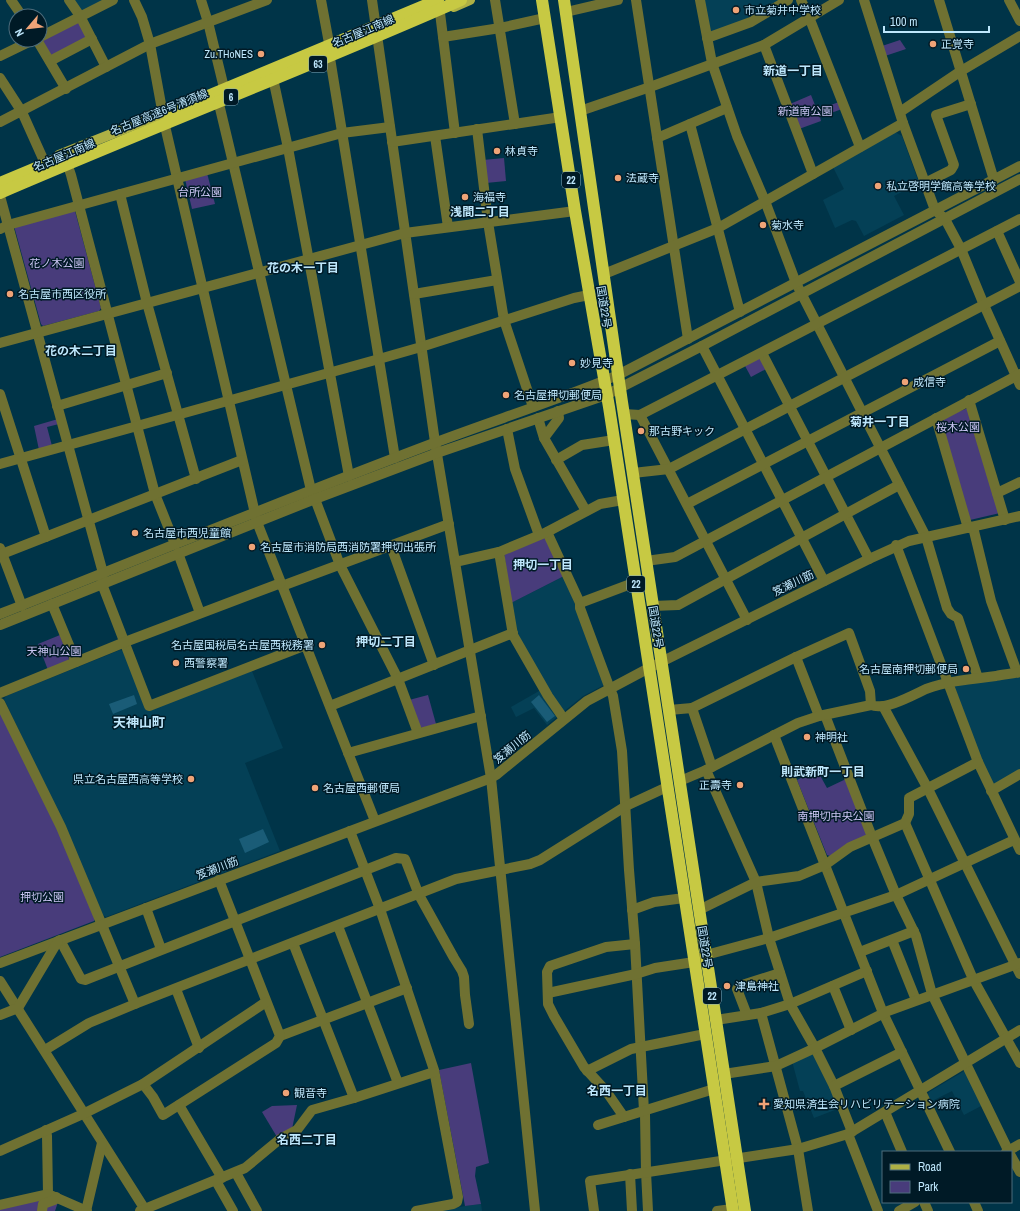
<svg xmlns="http://www.w3.org/2000/svg" width="1020" height="1211" font-family="'Archivo Narrow','Noto Sans JP',sans-serif">
	<rect width="100%" height="100%" fill="#003448"/>
	<!-- built -->
	<g fill="#044056">
		<polygon points="72,0 106,0 83,12"/>
		<polygon points="704,0 784,0 750,20 710,32"/>
		<polygon points="895,132 902,136 919,183 894,196 904,215 864,236 856,221 852,220 835,228 823,200 844,189 833,167"/>
		<polygon points="564,576 606,684 583,696 547,725 534,708 516,717 511,707 546,687 516,633 511,603"/>
		<polygon points="120,650 123,651 146,710 252,671 283,748 245,763 280,851 106,917 103,915 66,830 4,699 6,696"/>
		<polygon points="1020,675 1020,771 994,787 990,784 954,685"/>
		<polygon points="815,1053 840,1108 814,1118 803,1091 800,1091 792,1061"/>
		<polygon points="966,1070 983,1105 964,1115 952,1091 930,1102 927,1097 929,1092"/>
		<polygon points="481,1204 482,1211 438,1211 465,1206"/>
	</g>
	<!-- green -->
	<g fill="#483c7b">
		<polygon points="76,22 80,23 87,36 86,41 50,56 42,42 43,38"/>
		<polygon points="900,40 906,49 885,56 882,46"/>
		<polygon points="811,95 817,110 839,102 842,109 820,117 821,121 799,129 790,104"/>
		<polygon points="504,158 506,181 486,183 483,160"/>
		<polygon points="207,173 215,204 192,209 185,179"/>
		<polygon points="75,211 101,308 99,311 43,326 41,324 14,226"/>
		<polygon points="760,356 768,368 751,377 744,364"/>
		<polygon points="968,408 1000,513 970,520 940,422 941,418"/>
		<polygon points="58,419 59,424 47,427 52,446 39,450 34,426"/>
		<polygon points="543,538 547,538 564,576 511,603 504,553"/>
		<polygon points="60,635 69,659 67,662 48,670 38,644"/>
		<polygon points="428,695 436,724 422,728 419,726 409,700"/>
		<polygon points="0,710 58,828 95,918 94,921 0,957"/>
		<polygon points="817,770 827,788 846,779 867,835 833,857 827,855 797,780"/>
		<polygon points="471,1063 489,1163 476,1167 475,1176 481,1204 465,1206 439,1070"/>
		<polygon points="297,1105 292,1129 277,1137 262,1112 272,1106"/>
		<polygon points="48,1197 58,1202 55,1211 0,1211 0,1209"/>
	</g>
	<!-- water -->
	<g fill="#1a5c77">
		<polygon points="134,695 137,704 113,714 109,704"/>
		<polygon points="539,695 555,716 547,722 531,702"/>
		<polygon points="263,829 269,842 245,853 239,839"/>
	</g>
	<g fill="none" stroke-linecap="round" stroke-linejoin="round">
		<!-- minor -->
		<g stroke="#6f7132" stroke-width="10">
			<polyline points="11,0 22,16"/>
			<polyline points="69,0 80,16 106,67"/>
			<polyline points="134,0 142,17 150,44 165,126 257,522 375,821"/>
			<polyline points="201,0 208,22 224,88"/>
			<polyline points="321,0 329,43"/>
			<polyline points="372,0 435,442 491,778 535,1211"/>
			<polyline points="495,0 515,124"/>
			<polyline points="636,0 688,339"/>
			<polyline points="700,0 712,63 737,136 765,201 796,283 926,537 947,608 951,614 958,618 978,678"/>
			<polyline points="801,0 809,17 860,147"/>
			<polyline points="864,0 903,123 935,210 945,219 961,249 984,305 1020,385"/>
			<polyline points="939,0 994,180"/>
			<polyline points="1009,0 1020,21"/>
			<polyline points="566,12 618,0"/>
			<polyline points="440,13 455,133"/>
			<polyline points="40,37 113,0"/>
			<polyline points="443,37 500,28 545,18"/>
			<polyline points="707,38 751,22 788,0"/>
			<polyline points="37,40 66,89"/>
			<polyline points="764,45 813,174"/>
			<polyline points="0,56 33,40"/>
			<polyline points="330,58 395,458"/>
			<polyline points="50,61 92,39"/>
			<polyline points="0,78 22,112 44,161"/>
			<polyline points="274,83 288,148 349,476"/>
			<polyline points="219,104 311,490"/>
			<polyline points="580,111 650,87 764,45 839,0"/>
			<polyline points="900,112 961,71 1020,36"/>
			<polyline points="0,122 150,44 267,0"/>
			<polyline points="690,124 740,312"/>
			<polyline points="477,129 488,222 504,320 533,407"/>
			<polyline points="435,136 448,227"/>
			<polyline points="657,138 727,108"/>
			<polyline points="392,142 561,117"/>
			<polyline points="68,166 71,175 155,494 175,544"/>
			<polyline points="925,183 951,170 954,165 936,115 971,104"/>
			<polyline points="120,194 147,303 196,479"/>
			<polyline points="0,196 103,573 102,584 149,706 306,645"/>
			<polyline points="0,229 8,225 342,133 390,127"/>
			<polyline points="997,231 1020,282"/>
			<polyline points="604,274 718,228 903,123"/>
			<polyline points="414,294 497,280"/>
			<polyline points="0,343 405,233 575,211"/>
			<polyline points="702,346 824,581"/>
			<polyline points="762,353 869,559"/>
			<polyline points="0,394 46,537"/>
			<polyline points="969,400 1005,520"/>
			<polyline points="57,406 167,373"/>
			<polyline points="624,414 640,415 1020,219"/>
			<polyline points="640,415 747,620"/>
			<polyline points="538,418 544,438 586,511"/>
			<polyline points="936,418 968,528"/>
			<polyline points="507,429 515,469 539,535"/>
			<polyline points="544,438 559,418 558,411"/>
			<polyline points="556,460 582,445 614,440"/>
			<polyline points="0,464 379,359 421,347 574,298 589,295"/>
			<polyline points="633,473 669,469 1020,286"/>
			<polyline points="997,493 1020,482"/>
			<polyline points="315,499 340,565 398,679 418,733"/>
			<polyline points="687,504 1000,341"/>
			<polyline points="973,527 991,601 1017,672"/>
			<polyline points="547,532 580,603 580,608 610,689 613,696 622,751 629,870 635,944 644,1111 645,1114 646,1172"/>
			<polyline points="896,545 978,762 1020,850"/>
			<polyline points="391,546 434,665"/>
			<polyline points="0,548 22,606"/>
			<polyline points="499,552 513,635 548,696 564,719"/>
			<polyline points="178,553 200,613"/>
			<polyline points="2,554 242,460"/>
			<polyline points="646,561 675,557 1020,374"/>
			<polyline points="455,562 499,552 547,532 600,504 623,500"/>
			<polyline points="282,586 449,524"/>
			<polyline points="580,603 636,582"/>
			<polyline points="52,604 76,662"/>
			<polyline points="653,606 678,605 899,485"/>
			<path d="M0,614C144,557 288,498 434,443C495,420 558,400 618,375L1020,166"/>
			<polyline points="0,625 315,499 437,453 606,395 702,346 1020,179"/>
			<polyline points="796,657 819,716"/>
			<polyline points="0,693 125,642 281,583"/>
			<polyline points="0,703 61,827 135,1004"/>
			<polyline points="330,706 513,633"/>
			<polyline points="883,706 928,789 1020,974"/>
			<polyline points="669,710 692,708"/>
			<polyline points="825,715 872,837 896,895 916,936 932,994 1009,1152"/>
			<polyline points="774,735 883,1013 950,1152"/>
			<polyline points="348,753 481,716"/>
			<polyline points="712,767 692,708 796,657 849,633 870,691 871,705"/>
			<polyline points="706,770 756,882 769,938 790,1004 815,1048 834,1086 852,1132"/>
			<path d="M680,781L706,770L798,723L819,716L871,705C885,711 913,695 926,689C948,681 972,679 996,676C1004,674 1012,674 1020,672"/>
			<polyline points="991,791 1020,774"/>
			<polyline points="905,823 973,979 1020,1063"/>
			<polyline points="350,831 380,909 434,1070 458,1197 457,1202 453,1204 416,1211"/>
			<polyline points="146,908 161,949"/>
			<polyline points="632,910 654,902 684,898"/>
			<polyline points="699,910 756,882 799,876 825,865 850,847 905,823 909,814 909,798 978,762"/>
			<polyline points="338,926 398,1083"/>
			<polyline points="60,940 81,979 85,980 396,858 405,859 419,895 454,958 462,971 464,977 465,995 469,1024"/>
			<polyline points="892,940 916,1000"/>
			<polyline points="293,943 354,1098"/>
			<polyline points="860,952 914,931"/>
			<polyline points="0,963 491,778 496,775 587,701 649,668 869,559 909,541 1020,516"/>
			<polyline points="0,981 146,1211"/>
			<polyline points="833,986 851,1030"/>
			<polyline points="176,989 199,1048"/>
			<polyline points="548,993 636,974 655,968 694,962 706,955 769,938 896,895 1014,840"/>
			<polyline points="761,1013 798,1149 808,1211"/>
			<polyline points="0,1015 18,1008 58,941"/>
			<polyline points="747,1015 737,989 739,986 780,973"/>
			<polyline points="716,1020 761,1013 790,1004 867,971"/>
			<polyline points="280,1036 407,988"/>
			<polyline points="45,1050 89,1023 135,1004 456,879 530,864 540,860 626,806 667,787"/>
			<polyline points="587,1071 631,1049 705,1034"/>
			<polyline points="724,1074 776,1066 815,1048 888,1011 1020,963"/>
			<polyline points="143,1084 153,1097 163,1115 276,1043 280,1036 219,880"/>
			<polyline points="834,1086 902,1052"/>
			<polyline points="179,1105 222,1178"/>
			<polyline points="885,1112 902,1152"/>
			<polyline points="624,1117 606,1091 584,1067 554,1016 548,1004 547,972 550,966 606,947 635,944"/>
			<polyline points="598,1125 714,1089"/>
			<polyline points="46,1130 47,1136 48,1194"/>
			<polyline points="848,1134 878,1211"/>
			<polyline points="0,1151 83,1114 143,1084 266,1002"/>
			<polyline points="1006,1152 1020,1144"/>
			<polyline points="1011,1156 1020,1172"/>
			<polyline points="646,1172 648,1211"/>
			<polyline points="236,1173 257,1211"/>
			<polyline points="630,1174 632,1211"/>
			<polyline points="216,1181 233,1211"/>
			<polyline points="924,1202 928,1211"/>
			<polyline points="974,1202 978,1211"/>
			<polyline points="0,1205 48,1194 87,1211"/>
			<polyline points="42,1211 43,1204 54,1200 56,1197"/>
			<polyline points="86,1211 102,1143"/>
			<polyline points="140,1211 245,1168 280,1139 297,1130 312,1110 354,1098 434,1072"/>
			<polyline points="594,1211 590,1181 798,1149 848,1134 1020,1030"/>
			<polyline points="717,1211 732,1209"/>
			<polyline points="899,1211 915,1202"/>
		</g>
		<!-- major -->
		<g stroke="#aeb045" stroke-width="10">
			<polyline points="454,7 470,0"/>
			<polyline points="59,155 174,109"/>
		</g>
		<!-- highway -->
		<g stroke="#c7c943" stroke-width="12">
			<polyline points="542,0 575,211 609,407 733,1211"/>
			<polyline points="564,0 622,402 745,1211"/>
			<polyline points="167,113 438,0"/>
			<polyline points="0,183 67,155"/>
			<path d="M0,193C153,127 309,67 461,0"/>
		</g>
	</g>
	<!-- markers -->
	<g fill="#efa377" stroke="#001a26" stroke-width="1.5">
		<circle cx="736" cy="10" r="4"/>
		<circle cx="933" cy="44" r="4"/>
		<circle cx="261" cy="54" r="4"/>
		<circle cx="497" cy="151" r="4"/>
		<circle cx="618" cy="178" r="4"/>
		<circle cx="878" cy="186" r="4"/>
		<circle cx="465" cy="197" r="4"/>
		<circle cx="763" cy="225" r="4"/>
		<circle cx="10" cy="294" r="4"/>
		<circle cx="572" cy="363" r="4"/>
		<circle cx="905" cy="382" r="4"/>
		<circle cx="506" cy="395" r="4"/>
		<circle cx="641" cy="431" r="4"/>
		<circle cx="135" cy="533" r="4"/>
		<circle cx="252" cy="547" r="4"/>
		<circle cx="322" cy="645" r="4"/>
		<circle cx="176" cy="663" r="4"/>
		<circle cx="966" cy="669" r="4"/>
		<circle cx="807" cy="737" r="4"/>
		<circle cx="191" cy="779" r="4"/>
		<circle cx="740" cy="785" r="4"/>
		<circle cx="315" cy="788" r="4"/>
		<circle cx="727" cy="986" r="4"/>
		<circle cx="286" cy="1093" r="4"/>
		<path d="M762 1098h4v4h4v4h-4v4h-4v-4h-4v-4h4z"/>
	</g>
	<g text-anchor="middle" dominant-baseline="central" stroke-width="3" stroke-linejoin="round" paint-order="stroke">
		<!-- shield labels -->
		<g fill="#001a26" stroke="#85aabc" stroke-width="1">
			<rect x="309" y="56" width="18" height="16" rx="3"/>
			<rect x="224" y="89" width="14" height="16" rx="3"/>
			<rect x="562" y="172" width="18" height="16" rx="3"/>
			<rect x="627" y="576" width="18" height="16" rx="3"/>
			<rect x="703" y="988" width="18" height="16" rx="3"/>
		</g>
		<g font-size="10" font-weight="bold" fill="#bee7fc">
			<text x="318" y="64">63</text>
			<text x="231" y="97">6</text>
			<text x="571" y="180">22</text>
			<text x="636" y="584">22</text>
			<text x="712" y="996">22</text>
		</g>
		<!-- poi labels -->
		<g font-size="11" fill="#bee7fc" stroke="#001a26" text-anchor="start">
			<text x="744" y="10">市立菊井中学校</text>
			<text x="941" y="44">正覚寺</text>
			<text x="253" y="54" text-anchor="end">Zu.THoNES</text>
			<text x="505" y="151">林貞寺</text>
			<text x="626" y="178">法蔵寺</text>
			<text x="886" y="186">私立啓明学館高等学校</text>
			<text x="473" y="197">海福寺</text>
			<text x="771" y="225">菊水寺</text>
			<text x="18" y="294">名古屋市西区役所</text>
			<text x="580" y="363">妙見寺</text>
			<text x="913" y="382">成信寺</text>
			<text x="514" y="395">名古屋押切郵便局</text>
			<text x="649" y="431">那古野キック</text>
			<text x="143" y="533">名古屋市西児童館</text>
			<text x="260" y="547">名古屋市消防局西消防署押切出張所</text>
			<text x="314" y="645" text-anchor="end">名古屋国税局名古屋西税務署</text>
			<text x="184" y="663">西警察署</text>
			<text x="958" y="669" text-anchor="end">名古屋南押切郵便局</text>
			<text x="815" y="737">神明社</text>
			<text x="183" y="779" text-anchor="end">県立名古屋西高等学校</text>
			<text x="732" y="785" text-anchor="end">正壽寺</text>
			<text x="323" y="788">名古屋西郵便局</text>
			<text x="735" y="986">津島神社</text>
			<text x="294" y="1093">観音寺</text>
			<text x="773" y="1104">愛知県済生会リハビリテーション病院</text>
		</g>
		<!-- street labels -->
		<g font-size="11" fill="#bee7fc" stroke="#001a26">
			<text transform="translate(363 31) rotate(-23)">名古屋江南線</text>
			<text transform="translate(159 112) rotate(-22)">名古屋高速6号清須線</text>
			<text transform="translate(64 155) rotate(-23)">名古屋江南線</text>
			<text transform="translate(604 307) rotate(81)">国道22号</text>
			<text transform="translate(793 583) rotate(-26)">笈瀬川筋</text>
			<text transform="translate(656 627) rotate(81)">国道22号</text>
			<text transform="translate(512 747) rotate(-39)">笈瀬川筋</text>
			<text transform="translate(217 868) rotate(-21)">笈瀬川筋</text>
			<text transform="translate(705 947) rotate(81)">国道22号</text>
		</g>
		<!-- park labels -->
		<g font-size="11" fill="#cbc6f4" stroke="#001a26">
			<text x="805" y="111">新道南公園</text>
			<text x="200" y="192">台所公園</text>
			<text x="57" y="263">花ノ木公園</text>
			<text x="958" y="427">桜木公園</text>
			<text x="54" y="651">天神山公園</text>
			<text x="836" y="816">南押切中央公園</text>
			<text x="42" y="897">押切公園</text>
		</g>
		<!-- neighbourhood labels -->
		<g font-size="12" font-weight="bold" fill="#bee7fc" stroke="#001a26">
			<text x="793" y="71">新道一丁目</text>
			<text x="480" y="212">浅間二丁目</text>
			<text x="303" y="268">花の木一丁目</text>
			<text x="81" y="351">花の木二丁目</text>
			<text x="880" y="422">菊井一丁目</text>
			<text x="543" y="565">押切一丁目</text>
			<text x="386" y="642">押切二丁目</text>
			<text x="823" y="772">則武新町一丁目</text>
			<text x="617" y="1091">名西一丁目</text>
			<text x="307" y="1140">名西二丁目</text>
		</g>
		<!-- quarter labels -->
		<g font-size="13" font-weight="bold" fill="#bee7fc" stroke="#001a26">
			<text x="139" y="722">天神山町</text>
		</g>
	</g>
	<!-- legend -->
	<rect x="882" y="1151" width="130" height="52" fill="#001a26" stroke="#4c6c7c"/>
	<rect x="890" y="1164" width="20" height="6" fill="#aeb045" stroke="#4c6c7c"/>
	<text x="918" y="1171" font-size="12" fill="#bee7fc">Road</text>
	<rect x="890" y="1181" width="20" height="12" fill="#483c7b" stroke="#4c6c7c"/>
	<text x="918" y="1191" font-size="12" fill="#bee7fc">Park</text>
	<!-- north arrow -->
	<g transform="translate(28 28) rotate(242)"><circle r="19" fill="#001a26" stroke="#4c6c7c"/>
	<path d="M0-3L7 15L0 10L-7 15Z" fill="#efa377"/>
	<text y="-6" font-size="11" font-weight="bold" text-anchor="middle" fill="#bee7fc">N</text>
	</g>
	<!-- scale -->
	<path d="M884 26v6h105v-6" fill="none" stroke="#bee7fc" stroke-width="2"/>
	<text x="890" y="26" font-size="12" fill="#bee7fc" stroke="#001a26" stroke-width="3" paint-order="stroke">100 m</text>
</svg>
